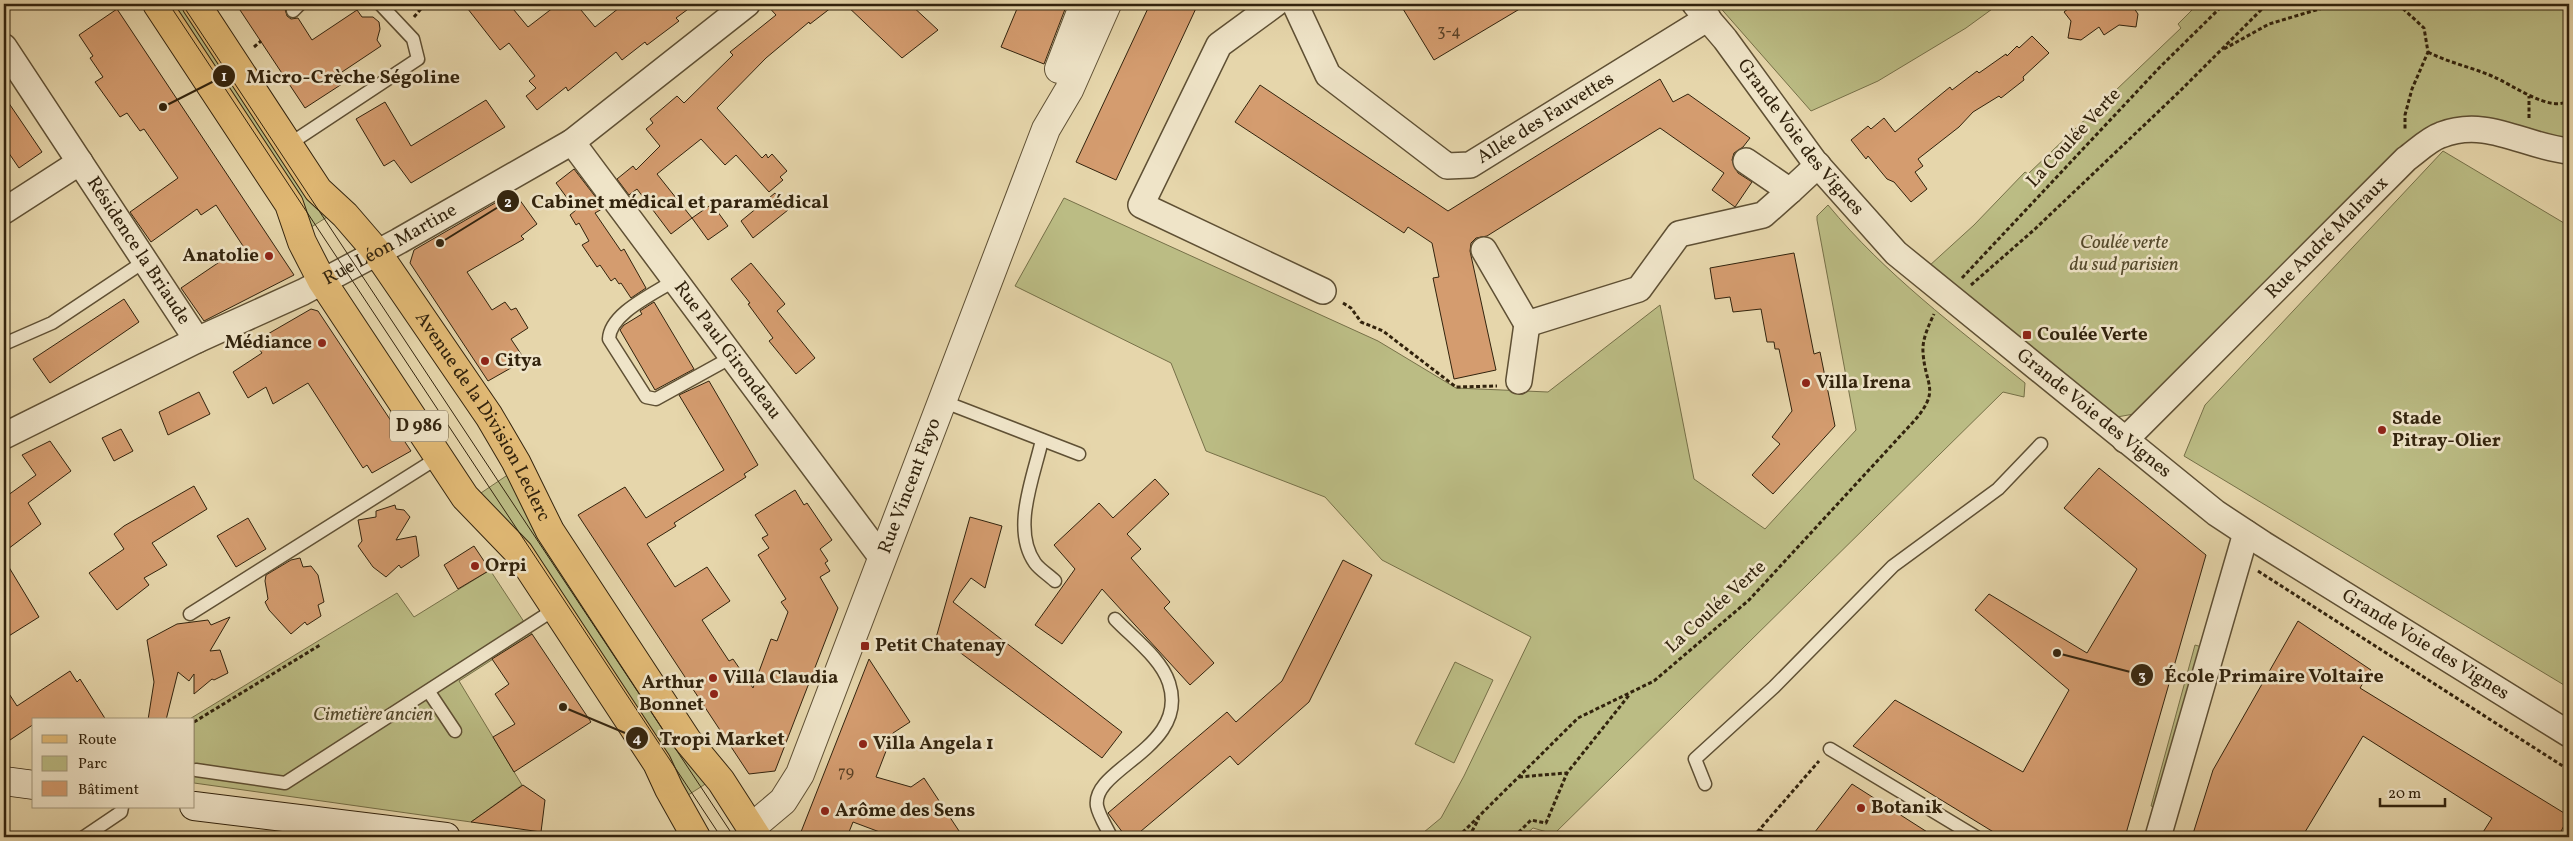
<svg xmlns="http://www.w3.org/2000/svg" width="2573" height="841" font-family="Vollkorn,serif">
	<rect width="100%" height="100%" fill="#e6d6ab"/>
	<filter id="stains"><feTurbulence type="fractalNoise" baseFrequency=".004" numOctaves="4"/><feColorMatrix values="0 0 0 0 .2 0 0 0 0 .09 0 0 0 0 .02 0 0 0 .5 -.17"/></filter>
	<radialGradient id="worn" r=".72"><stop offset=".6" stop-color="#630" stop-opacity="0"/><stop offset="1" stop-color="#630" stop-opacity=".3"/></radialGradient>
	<!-- green -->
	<g fill="#bbbc84" stroke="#767048">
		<polygon points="162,4 188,4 335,212 305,231"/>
		<polygon points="1717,4 1999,4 1966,28 1878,81 1811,111"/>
		<path d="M2186,4H2569V142C2525,134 2490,105 2444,121L2134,414L2117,417L1929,266L1974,225L2025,172L2028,174L2181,28L2178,24L2192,10Z"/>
		<polygon points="2443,151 2569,226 2569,688 2184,456 2205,405"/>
		<path d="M1064,198L1378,341L1456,388L1548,392L1660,305L1694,479L1765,529L1856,430L1817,220V216L1828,205C1885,274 1956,327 2025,383L2024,397L2003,392L1554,834L1533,828L1523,837H1418L1441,818L1464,776L1531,637L1382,560L1325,497L1206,451L1171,363L1015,286Z"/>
		<polygon points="512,472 710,781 682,799 475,497"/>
		<polygon points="490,570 532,634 459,681 522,785 471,822 194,783 194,720 188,720 397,593 414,617"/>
		<polygon points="2195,645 2202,647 2157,808 2151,806"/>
		<polygon points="1455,662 1493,680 1454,763 1415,744"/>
	</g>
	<!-- building -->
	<g fill="#d49c6f" stroke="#32230d">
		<polygon points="236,4 288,4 285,9 287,16 291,19 298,18 312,40 357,10 362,17 373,17 379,22 380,29 377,40 381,46 336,76 342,84 305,108"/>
		<polygon points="464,4 509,4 528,27 558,4 576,4 595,27 624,4 695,4 676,18 679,21 647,45 645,42 622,60 616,52 568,91 566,87 537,110 526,96 536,88 529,81 535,76 509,43 500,50"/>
		<polygon points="766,4 836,4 810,24 809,22 766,58 717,108 762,158 766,154 768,158 772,154 787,171 780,177 783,180 769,192 736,155 725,165 701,139 657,174 692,218 712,204 728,226 708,240 692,218 671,234 637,189 629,195 617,179 633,166 636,170 660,146 646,129 653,123 650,119 677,96 684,103 733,55 730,52 776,15"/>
		<polygon points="845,4 910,4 938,30 902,58"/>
		<polygon points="1019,4 1067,4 1044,64 1001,47"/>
		<polygon points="1150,4 1198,4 1116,180 1076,162"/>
		<polygon points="1400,4 1528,4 1434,60"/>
		<polygon points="2074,4 2131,4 2138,14 2136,27 2119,25 2104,35 2099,27 2081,40 2068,38 2071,21 2064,12"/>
		<polygon points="117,9 294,275 204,321 181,288 243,246 216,205 201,215 197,209 151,242 130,212 178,178 144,129 140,131 127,113 120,117 95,82 103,77 90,58 93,56 79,35"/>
		<polygon points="2032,36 2049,53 2023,77 2024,80 2001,98 1999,96 1973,112 1959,127 1918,159 1923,166 1915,172 1927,189 1911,202 1894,182 1887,179 1868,156 1866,159 1851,140 1868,126 1871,129 1884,118 1895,132 1950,87 1952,90 1977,71 1979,73 2006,54 2007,56 2017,46 2019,48"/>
		<polygon points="1660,79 1673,102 1688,94 1750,138 1743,147 1734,153 1732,160 1738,173 1752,182 1735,207 1712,190 1724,173 1660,128 1487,236 1476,238 1471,243 1470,251 1496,370 1454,379 1433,278 1439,277 1432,243 1408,227 1404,233 1235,122 1260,85 1448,211"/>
		<polygon points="4,96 42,152 19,168 4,146"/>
		<polygon points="486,100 505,127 411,183 394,160 384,166 356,119 385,102 411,146"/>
		<polygon points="574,169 604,208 595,213 621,251 624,249 646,288 631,298 621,283 619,284 615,278 611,281 600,265 597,267 582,245 589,241 579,223 576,225 570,215 576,210 556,183"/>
		<polygon points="514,192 537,224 521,236 524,239 467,272 492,310 505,302 511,310 516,308 528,328 511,339 525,360 488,381 410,263 414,250"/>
		<polygon points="775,193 788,210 753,238 741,221"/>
		<polygon points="1794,253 1814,354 1820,352 1835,426 1773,494 1752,475 1780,444 1772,437 1792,411 1779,349 1775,349 1774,342 1767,342 1761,309 1733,312 1730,297 1715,299 1710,268"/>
		<polygon points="751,263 785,304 777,311 815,358 796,374 769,341 773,338 748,304 750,303 731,279"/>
		<polygon points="124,299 139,322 50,383 33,359"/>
		<polygon points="654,302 694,369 655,390 620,330 624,325 642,314 640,311"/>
		<polygon points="311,309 318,311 411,451 372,473 367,465 363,468 308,383 273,404 266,387 248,398 233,372 262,353 254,342"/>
		<polygon points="709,381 758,465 744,474 746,477 674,523 676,526 647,544 675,587 707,567 730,601 702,620 729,661 733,659 753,688 771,639 777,641 788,612 781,602 786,599 758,555 769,548 762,538 768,535 755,515 795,490 804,505 807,503 832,540 820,549 828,561 825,563 830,571 820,577 838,608 775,771 749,774 578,515 625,487 646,518 724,470 679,395"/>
		<polygon points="199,392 210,414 168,435 159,412"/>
		<polygon points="121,429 133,451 114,461 102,438"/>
		<polygon points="50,441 71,471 28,503 41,524 4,552 4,498 36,475 22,455"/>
		<polygon points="2099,468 2206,555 2125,837 2000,836 1853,746 1895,700 2023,772 2069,690 1975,610 1989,594 2087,653 2137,569 2064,508"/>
		<polygon points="1155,479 1169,494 1127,534 1141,549 1131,558 1170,602 1164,608 1214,663 1190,685 1102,589 1062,644 1035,625 1075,569 1054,545 1099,503 1113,518"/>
		<polygon points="194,486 207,509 152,543 167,565 144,578 149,585 117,610 89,573 124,549 114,534 124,526"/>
		<polygon points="395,505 396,509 404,510 410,517 396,540 416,536 419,556 401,568 399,565 386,577 373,567 358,546 362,541 358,520 376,517 376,511"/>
		<polygon points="970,517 1002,526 985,588 971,578 953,602 1122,732 1102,758 958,651 934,645"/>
		<polygon points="248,518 266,549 236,567 217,536"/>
		<polygon points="474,546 490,570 458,589 444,565"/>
		<polygon points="300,558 303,567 311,566 318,575 324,602 318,605 321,616 307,625 305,622 291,634 269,610 265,602 268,599 265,581 266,575 291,560"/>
		<polygon points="4,559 39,617 4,639"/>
		<polygon points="1343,560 1372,575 1309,702 1238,765 1230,756 1134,837 1126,837 1108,813 1227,712 1236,722 1282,681"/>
		<polygon points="230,617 210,651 220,650 228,673 214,680 212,679 194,694 194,674 189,681 178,672 166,720 148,720 154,682 147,640 177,624 208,620 211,625"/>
		<polygon points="2298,621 2371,670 2360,688 2569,816 2558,837 2480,837 2492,818 2363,736 2302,837 2192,837 2213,770"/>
		<polygon points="532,634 591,722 514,772 493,737 515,724 495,694 509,684 492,659"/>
		<polygon points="869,659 910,722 893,733 876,777 911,787 924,778 963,837 893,837 853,822 847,837 799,837"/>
		<polygon points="70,671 77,682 80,679 106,720 34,720 34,724 4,744 4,686 17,706"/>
		<polygon points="1852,784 1935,837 1811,837"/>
		<polygon points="523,785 545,800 541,832 471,822"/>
	</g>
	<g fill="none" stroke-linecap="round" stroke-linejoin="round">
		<defs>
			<g id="service">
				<polyline points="293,11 300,4"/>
				<polyline points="288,145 418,59 413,39 380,4"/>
				<path d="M675,280C654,294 610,313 609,339L646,397L656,399L732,357"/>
				<polyline points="4,344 52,323 145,261"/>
				<polyline points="942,401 1079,454"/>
				<path d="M1042,440C1034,476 1011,529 1035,563C1040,570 1049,575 1055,581"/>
				<polyline points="190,614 439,457"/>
				<polyline points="429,692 455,731"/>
				<polyline points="1830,749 1976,837"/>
				<polyline points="196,770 285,783 555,609"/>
				<polyline points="1705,784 1695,759 1774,687 1893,566 1998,489 2041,444"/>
				<polyline points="84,837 121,812 122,807"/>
				<path d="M1111,837C1107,828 1099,816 1097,806C1091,768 1190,748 1169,683C1161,658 1133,638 1115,619"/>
			</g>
			<g id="minor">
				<polyline points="1275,4 1219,45 1141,205 1323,291"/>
				<path id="s1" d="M1295,4L1328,75L1447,166L1470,165L1708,18"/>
				<path id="s2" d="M1695,4L1725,39L1814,161L1896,253L2216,513L2263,544L2569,734"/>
				<path id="s3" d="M4,47L197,340"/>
				<path id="s4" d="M572,142L882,558"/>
				<polyline points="1746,161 1790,191 1818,165"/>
				<polyline points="4,211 80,162"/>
				<polyline points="1484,250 1527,324 1639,289 1679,234 1763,215 1790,191"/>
				<polyline points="1519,381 1527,324"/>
				<path id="s5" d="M4,436L197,340L303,292L399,241L572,142L747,4"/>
				<path id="s6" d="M2125,440L2406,159C2416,152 2429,139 2441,135C2487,117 2525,147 2569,151"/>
				<polyline points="2158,837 2246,533"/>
			</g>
			<g id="tertiary">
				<polyline points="1059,69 1084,4"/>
				<path id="s7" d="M751,828L783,801L800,774L1046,129L1069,90L1107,4"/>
			</g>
			<g id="secondary">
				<polyline points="4,781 34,785"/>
				<polyline points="194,806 446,837"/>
			</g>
			<g id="primary">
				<polyline points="157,4 289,204 302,242 322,281 465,497 519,553 657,763 669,789 696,837"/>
				<path id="s8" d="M196,4L318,190L345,215L376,251L489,416L516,462L550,531L687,740L721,781L757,837"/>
			</g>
		</defs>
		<!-- service casing -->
		<use href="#service" stroke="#5f5034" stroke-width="15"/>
		<!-- minor casing -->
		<use href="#minor" stroke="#5f5034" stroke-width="28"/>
		<!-- tertiary casing -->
		<use href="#tertiary" stroke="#5f5034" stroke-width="30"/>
		<!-- secondary casing -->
		<use href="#secondary" stroke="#32230d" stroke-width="30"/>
		<!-- primary casing -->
		<use href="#primary" stroke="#32230d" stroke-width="30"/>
		<!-- path -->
		<g stroke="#32230d" stroke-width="3" stroke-dasharray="4 2.5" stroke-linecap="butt">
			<polyline points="2398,4 2424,28 2428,52 2412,89 2405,115 2405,130"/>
			<polyline points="414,17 425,4"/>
			<polyline points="254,47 261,41"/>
			<polyline points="2224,49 2269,24 2336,4"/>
			<path d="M2428,52C2449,63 2472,67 2494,77C2511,84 2552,114 2569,100"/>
			<polyline points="2529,118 2529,96"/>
			<polyline points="1962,278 2159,68 2224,4"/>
			<polyline points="1971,285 2035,229 2180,91 2267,4"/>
			<polyline points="1343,303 1351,308 1361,322 1383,331 1456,387 1497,386"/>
			<polyline points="2258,571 2569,770"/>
			<polyline points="194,722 320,645"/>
			<polyline points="1519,777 1566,773"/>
			<polyline points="1760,830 1769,837"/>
			<path d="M1458,837L1578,718L1654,681L1749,600L1915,420C1941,389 1925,386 1923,352C1922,339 1929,325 1934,314"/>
			<polyline points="1469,837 1479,818"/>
			<polyline points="1514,837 1531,820 1546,823 1567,773 1630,694"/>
			<polyline points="1753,837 1819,761"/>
		</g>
		<!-- service -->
		<use href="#service" stroke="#efe4c8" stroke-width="12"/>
		<!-- minor -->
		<use href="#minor" stroke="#efe4c8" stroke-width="25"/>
		<!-- tertiary -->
		<use href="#tertiary" stroke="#efe4c8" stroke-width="28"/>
		<!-- secondary -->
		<use href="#secondary" stroke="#efe4c8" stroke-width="28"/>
		<!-- primary -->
		<use href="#primary" stroke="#e3bb76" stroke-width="28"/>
		<!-- tram -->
		<g stroke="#32230d" stroke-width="1">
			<polyline points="169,4 721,837"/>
			<polyline points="182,4 734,837"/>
		</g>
	</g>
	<!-- markers -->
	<g fill="#8f2418" stroke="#efe4c8" stroke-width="2">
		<circle cx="269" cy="256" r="5"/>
		<rect x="2022" y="330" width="10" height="10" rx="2.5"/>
		<circle cx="322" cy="343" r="5"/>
		<circle cx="485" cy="361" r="5"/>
		<circle cx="1806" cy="383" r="5"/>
		<circle cx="2382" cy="430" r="5"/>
		<circle cx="475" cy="566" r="5"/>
		<rect x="860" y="641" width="10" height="10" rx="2.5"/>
		<circle cx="713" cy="678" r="5"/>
		<circle cx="714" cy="694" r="5"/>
		<circle cx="863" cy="744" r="5"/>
		<circle cx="1861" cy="808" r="5"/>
		<circle cx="825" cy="811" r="5"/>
	</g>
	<g text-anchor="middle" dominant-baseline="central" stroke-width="5" stroke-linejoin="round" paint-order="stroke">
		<!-- number labels -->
		<g font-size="16" fill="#5a4126">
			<text x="1449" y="32">3-4</text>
			<text x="846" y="773">79</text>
		</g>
		<!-- shield labels -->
		<rect fill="#efe4c8" stroke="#6b5d45" stroke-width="1" x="390" y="410.5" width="58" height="31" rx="4"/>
		<g font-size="18" font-weight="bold" fill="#32230d">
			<text x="419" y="426">D 986</text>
		</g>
		<!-- street labels -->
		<g font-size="19" fill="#32230d" stroke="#efe4c8">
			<text stroke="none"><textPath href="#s1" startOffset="340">Allée des Fauvettes</textPath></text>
			<text stroke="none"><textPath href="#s2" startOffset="170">Grande Voie des Vignes</textPath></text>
			<text transform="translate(2074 138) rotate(-47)">La Coulée Verte</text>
			<text stroke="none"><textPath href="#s6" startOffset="286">Rue André Malraux</textPath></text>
			<text stroke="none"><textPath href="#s5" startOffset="431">Rue Léon Martine</textPath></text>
			<text stroke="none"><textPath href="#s3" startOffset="244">Résidence la Briaude</textPath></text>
			<text stroke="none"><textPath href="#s4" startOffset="260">Rue Paul Girondeau</textPath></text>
			<text stroke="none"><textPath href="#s2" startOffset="575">Grande Voie des Vignes</textPath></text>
			<text stroke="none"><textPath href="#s8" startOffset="504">Avenue de la Division Leclerc</textPath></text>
			<text stroke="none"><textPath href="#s7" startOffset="382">Rue Vincent Fayo</textPath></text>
			<text transform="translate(1716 607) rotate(-42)">La Coulée Verte</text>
			<text stroke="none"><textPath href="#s2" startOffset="980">Grande Voie des Vignes</textPath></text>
		</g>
		<!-- park labels -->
		<g font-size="19" font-style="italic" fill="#54492b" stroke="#efe4c8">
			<text x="2124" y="243">Coulée verte<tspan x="2124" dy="22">du sud parisien</tspan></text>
			<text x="373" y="715">Cimetière ancien</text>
		</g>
		<!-- poi labels -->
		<g font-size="19" font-weight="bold" fill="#32230d" stroke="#efe4c8" text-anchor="start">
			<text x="259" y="256" text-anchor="end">Anatolie</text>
			<text x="2037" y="335">Coulée Verte</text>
			<text x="312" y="343" text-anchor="end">Médiance</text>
			<text x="495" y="361">Citya</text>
			<text x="1816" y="383">Villa Irena</text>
			<text x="2392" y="419">Stade<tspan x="2392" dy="22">Pitray-Olier</tspan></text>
			<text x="485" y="566">Orpi</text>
			<text x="875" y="646">Petit Chatenay</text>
			<text x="723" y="678">Villa Claudia</text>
			<text x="704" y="683" text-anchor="end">Arthur<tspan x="704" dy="22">Bonnet</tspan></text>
			<text x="873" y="744">Villa Angela 1</text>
			<text x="1871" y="808">Botanik</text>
			<text x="835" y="811">Arôme des Sens</text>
		</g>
	</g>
	<!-- callouts -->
	<path fill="none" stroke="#32230d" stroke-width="2" d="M163 107L224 76M440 243L508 201M2057 653L2142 675M563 707L637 738"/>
	<g fill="#32230d" stroke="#efe4c8" stroke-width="2">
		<circle cx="163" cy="107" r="5"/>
		<circle cx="440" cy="243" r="5"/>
		<circle cx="2057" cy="653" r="5"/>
		<circle cx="563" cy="707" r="5"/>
		<circle cx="224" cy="76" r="12"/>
		<circle cx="508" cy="201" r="12"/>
		<circle cx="2142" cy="675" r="12"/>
		<circle cx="637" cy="738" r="12"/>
	</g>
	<g font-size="15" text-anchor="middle" font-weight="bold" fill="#fff">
		<text x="224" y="81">1</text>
		<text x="508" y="207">2</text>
		<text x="2142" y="680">3</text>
		<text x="637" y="743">4</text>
	</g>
	<g font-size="20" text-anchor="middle" font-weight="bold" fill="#32230d" stroke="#efe4c8" stroke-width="5" stroke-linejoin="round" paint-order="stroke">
		<text x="353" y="83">Micro-Crèche Ségoline</text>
		<text x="680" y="208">Cabinet médical et paramédical</text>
		<text x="2274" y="682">École Primaire Voltaire</text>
		<text x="722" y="745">Tropi Market</text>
	</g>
	<!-- margin -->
	<rect width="2573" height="841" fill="none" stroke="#e6d6ab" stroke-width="20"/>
	<rect x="5" y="5" width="2563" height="831" fill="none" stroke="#32230d" stroke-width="2.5"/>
	<rect x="10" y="10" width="2553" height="821" fill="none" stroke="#32230d"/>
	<!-- legend -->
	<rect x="32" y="718" width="162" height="90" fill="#efe4c8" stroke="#a3977d"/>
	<rect x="42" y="735" width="25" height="8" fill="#e3bb76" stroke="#a3977d"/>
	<text x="78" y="744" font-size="15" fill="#32230d">Route</text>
	<rect x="42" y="756" width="25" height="15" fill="#bbbc84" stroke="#a3977d"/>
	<text x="78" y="768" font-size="15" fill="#32230d">Parc</text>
	<rect x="42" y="781" width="25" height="15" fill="#d49c6f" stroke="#a3977d"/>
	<text x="78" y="794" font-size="15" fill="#32230d">Bâtiment</text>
	<!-- scale -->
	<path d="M2380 798v8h65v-8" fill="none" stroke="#32230d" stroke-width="2.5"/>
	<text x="2388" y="798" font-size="15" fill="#32230d" stroke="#efe4c8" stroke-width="4" paint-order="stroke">20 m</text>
	<rect width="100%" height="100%" filter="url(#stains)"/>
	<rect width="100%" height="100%" fill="url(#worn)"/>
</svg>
